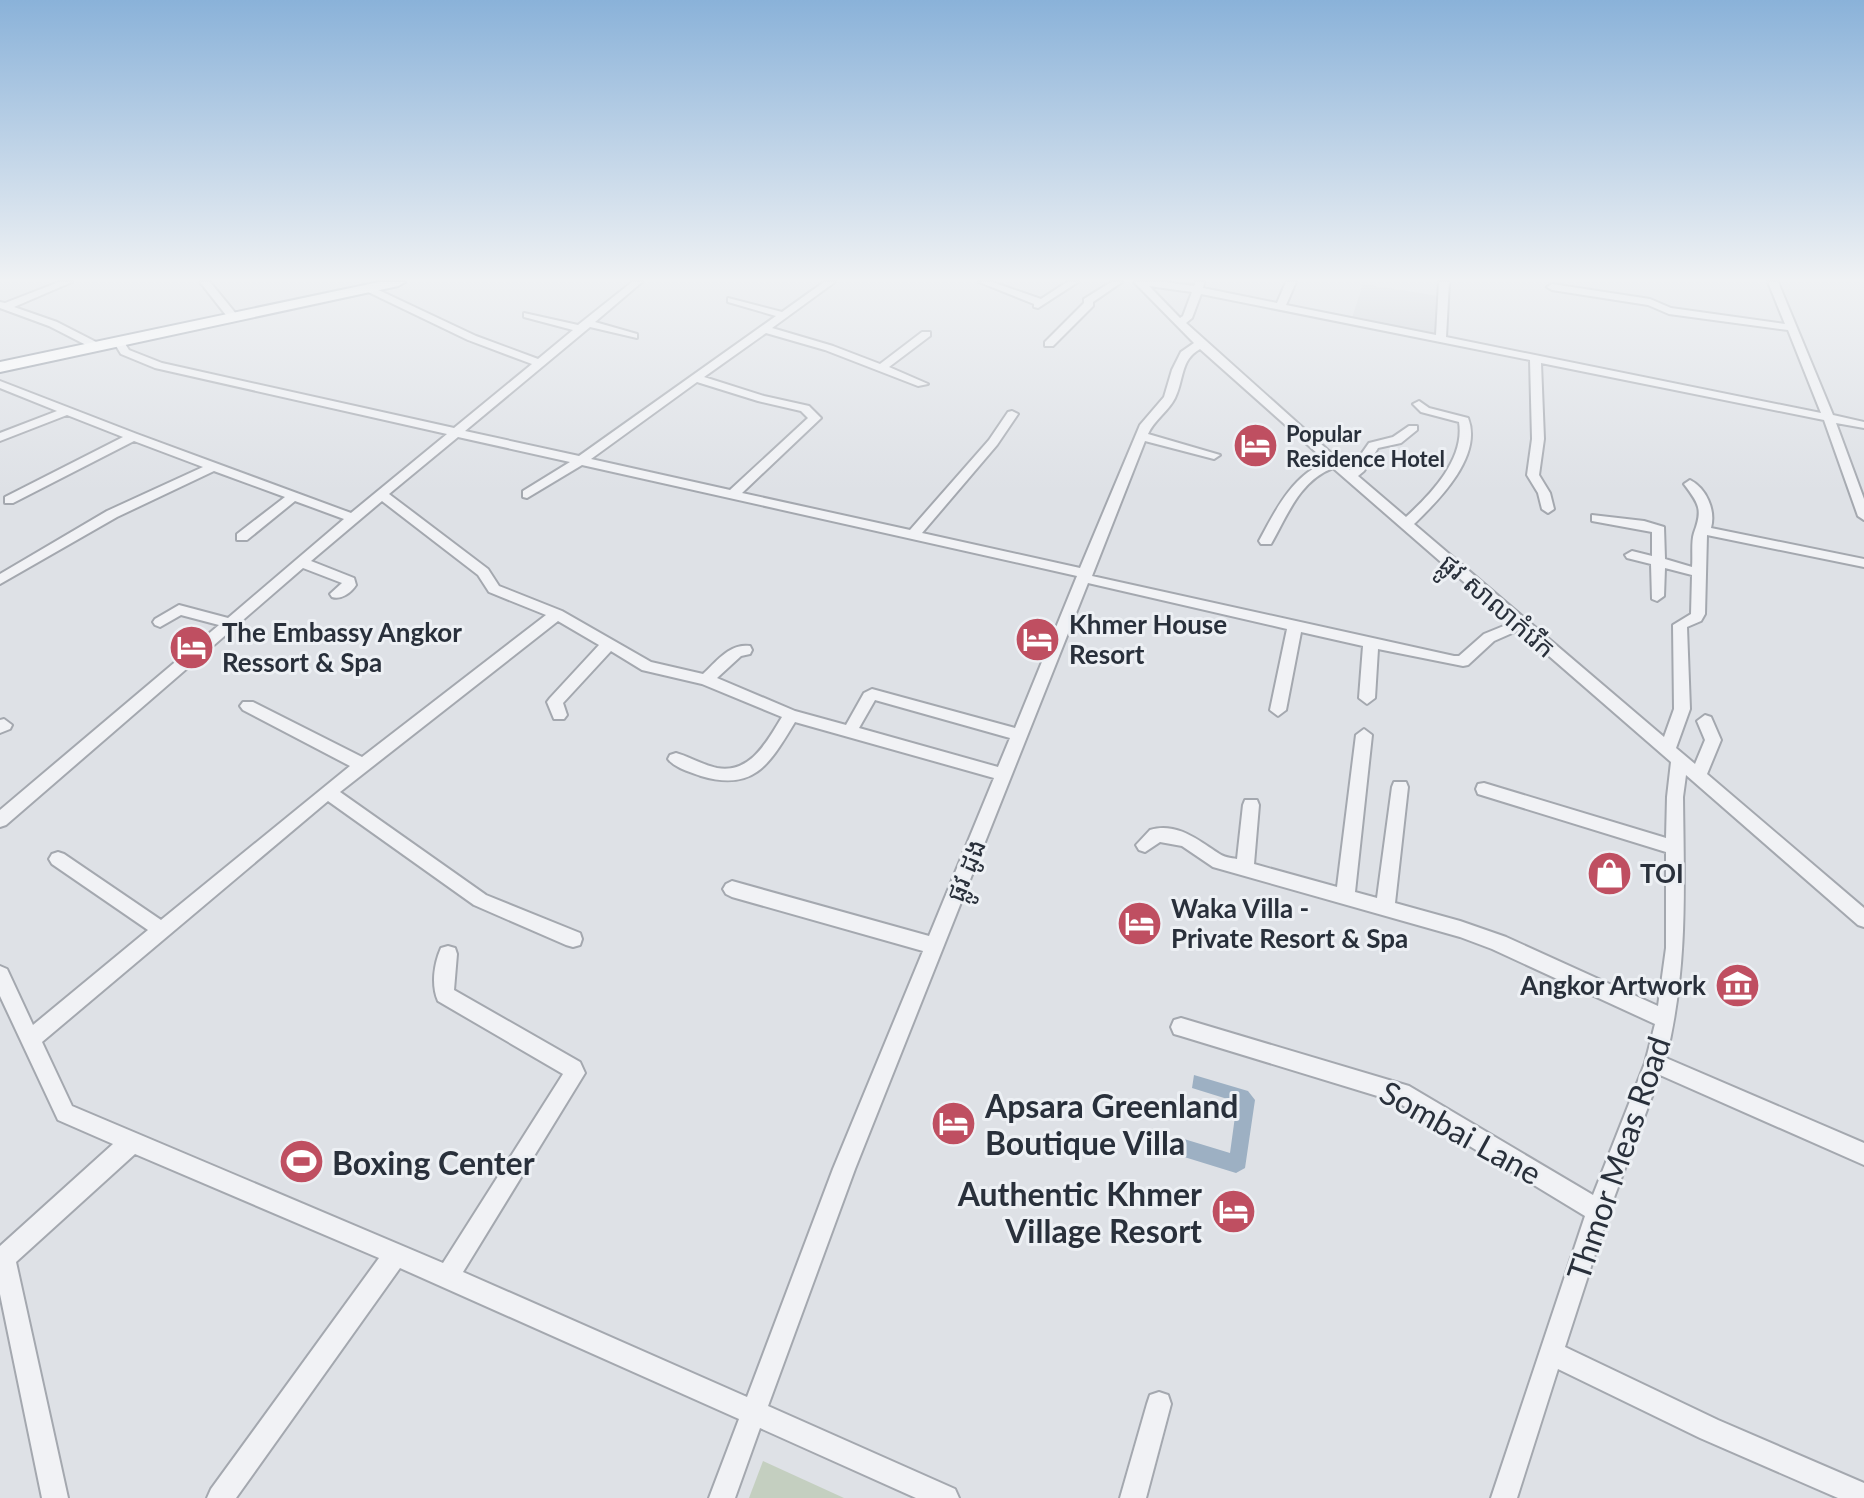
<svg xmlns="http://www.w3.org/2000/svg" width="1864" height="1498" font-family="Lato,'Noto Sans Khmer',sans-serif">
	<rect width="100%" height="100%" fill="#dee1e6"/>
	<!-- built -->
	<polygon fill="#cdd1d7" points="1363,284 1439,296 1437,337 1351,321"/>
	<!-- green -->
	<polygon fill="#c4cfc0" points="763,1461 844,1498 749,1498"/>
	<!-- water -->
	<polygon fill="#9db0c3" points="1194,1075 1248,1091 1255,1100 1245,1168 1236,1173 1181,1156 1184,1139 1230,1153 1237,1102 1192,1088"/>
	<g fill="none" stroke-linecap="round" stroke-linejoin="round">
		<defs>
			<g id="minor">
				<polygon points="59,282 72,282 14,307 57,322 100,344 100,348 92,348 49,326 0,308 0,302 5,303"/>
				<polygon points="200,282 210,282 237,315 237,319 229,319"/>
				<path d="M632,282H642L595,322L637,334V338L590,327L465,431L579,456L776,316L728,302V298L782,312L824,282H835L772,328L833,346L880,364L922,332H930V336L889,367L928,384L918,386L825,350L766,333L704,377L764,396L809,406L821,418L742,493L910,530L989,440L1008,412L1012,411L1018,414L997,445L922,533L1080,568L1140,425L1164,397L1172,370L1181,352L1194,343L1134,282H1165L1194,286L1196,282H1204L1203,288L1277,303L1286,282H1296L1286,305L1436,335L1439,282H1449L1446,337L1821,413L1788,330L1669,314L1648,305L1552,290L1547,287L1552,284L1650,299L1671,308L1785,324L1768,282H1778L1833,415L1864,422V428L1836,423L1864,499V520L1858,516L1824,420L1541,363L1544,439L1539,475L1550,493L1554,509L1548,513L1542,509L1538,493L1527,475L1532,439L1530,360L1201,294L1192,318L1186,323L1350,470L1369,443L1393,437L1409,426H1417V430L1401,443L1378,448L1364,471L1358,476L1406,517C1431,494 1465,459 1459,422L1421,412L1413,404L1419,401L1429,408L1468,418C1483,456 1439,500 1414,524L1664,737L1674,709L1673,625L1691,614L1692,575L1665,568L1664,596L1657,601L1652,599L1651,564L1627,558L1625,555L1632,551L1652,556V532L1592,521V515L1644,521L1664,527L1665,559L1692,567C1693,556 1691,542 1694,533C1703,509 1699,504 1684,484L1690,480C1706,488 1716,510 1711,528L1864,559V567L1707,535L1705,614L1701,621L1687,627L1690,709L1676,748L1695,764L1705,740L1697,721L1705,715L1711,717L1721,740L1707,774L1864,908V927L1858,925L1686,775L1683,797C1684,888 1688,968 1666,1058L1864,1143V1165L1660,1075L1609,1211L1565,1347L1718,1420L1864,1483V1498H1838L1700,1438L1558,1369L1517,1498H1491L1585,1216L1397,1102L1181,1036L1174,1034L1171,1027L1174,1020L1181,1018L1409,1086L1593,1195L1645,1063L1655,1024L1492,949L1460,937L1213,867L1182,846L1160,842L1145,852L1139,850L1136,845L1150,830C1177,822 1198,840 1218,853C1223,857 1231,858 1237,859L1243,805L1245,800H1257L1259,805L1254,864L1337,887L1356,735L1364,729L1372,735L1355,892L1377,898L1392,787L1394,782H1406L1408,787L1395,903L1460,921L1506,937L1658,1006L1666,948V852L1478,794L1476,789L1478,784L1484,783L1666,838L1667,797L1671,762L1519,630L1494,641L1468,665L1463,666L1378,649L1375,698L1367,704L1359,698L1363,646L1301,632L1286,710L1278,716L1270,710L1287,629L1088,583L855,1169L768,1406L955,1489L959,1498H916L760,1428L735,1498H709L739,1419L400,1268L236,1498H207L211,1489L379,1258L135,1154L16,1262L68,1498H42L0,1294V1246L113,1144L58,1120L0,996V966L7,969L33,1025L148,930L52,864L49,859L52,854L58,852L64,854L161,920L350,766L243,710L240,706L243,702H253L362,757L546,615L489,592L478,575L382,501L311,561L354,578L356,585C351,593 341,600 332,597L330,594L342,583L303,568L6,825L0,827V810L219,625L181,615L160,627L155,625L153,622L155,619L179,605L228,618L344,519L295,501L247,540H237V534L285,497L214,471L117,517L0,584V574L107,511L203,467L134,441L13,503H5V497L123,437L67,415L0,441V433L57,411L0,388V381L137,434L351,513L447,434L155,368L121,354L113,341L114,339H122L129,350L162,363L454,428L532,364L468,340L364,290V286H370L476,336L538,359L573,330L524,317V313L578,325ZM1149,286L1192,292L1183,316L1180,318ZM1200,349L1327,462C1293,474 1275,511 1259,541L1261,544H1271C1287,516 1300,480 1333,468L1511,623L1484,634L1459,656H1454L1092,576L1145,441L1214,459L1220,455L1148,434C1154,420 1168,412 1175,398C1184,380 1180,360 1200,349ZM697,382L758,401L801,411L808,418L730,490L591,459ZM458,437L570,462L523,491V497L527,498L582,465L1077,576L1015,728L872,689L864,693L846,725L795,711L717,678L741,656L750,654L752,650L750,646C730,643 717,661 703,674L651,662L562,611L499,586L488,569L389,494ZM558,621L599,645L550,698L547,702L554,719H564L567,715L563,703L611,651L642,670L702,684L782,717C767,741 751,774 717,768C703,765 690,757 676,753L670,755L668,759C675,768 690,772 701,776C755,792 770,763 795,722L994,778L929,936L732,881L726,884L723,889L726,894L732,897L923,951L833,1169L747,1397L463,1272L585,1073L580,1062L454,990L457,954L455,948L448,946L441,948C434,964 431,985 438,1001L563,1074L443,1263L72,1106L42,1042L328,801L474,905L566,945L573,947L580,945L582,939L580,933L486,895L340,792ZM875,700L1010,738L998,767L859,728Z"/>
				<polygon points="979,282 992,282 1041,299 1067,282 1078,282 1038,308 1034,307 1034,304"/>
				<polygon points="1111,282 1122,282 1093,302 1093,306 1053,346 1045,346 1045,342 1084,303 1084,299"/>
				<polygon points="4,719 12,725 10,729 0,733 0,720"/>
				<polygon points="1159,1392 1168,1395 1171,1404 1146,1498 1120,1498 1147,1404 1150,1395"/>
			</g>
			<polygon id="highway" points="379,282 405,282 398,286 0,372 0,362"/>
		</defs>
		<!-- minor casing -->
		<use href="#minor" stroke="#a4a8af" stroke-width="4"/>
		<!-- highway casing -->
		<use href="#highway" stroke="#878f9b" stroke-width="4"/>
		<!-- minor -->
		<use href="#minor" fill="#f1f2f5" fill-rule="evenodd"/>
		<!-- highway -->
		<use href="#highway" fill="#fff" fill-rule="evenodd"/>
	</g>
	<!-- sky -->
	<linearGradient id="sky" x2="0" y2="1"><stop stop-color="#8ab2d9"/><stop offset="0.57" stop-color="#f0f2f4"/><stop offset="1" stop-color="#f0f2f4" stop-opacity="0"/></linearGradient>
	<rect width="1864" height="491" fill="url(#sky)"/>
	<!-- icons -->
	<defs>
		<symbol id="hotel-disc" viewBox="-11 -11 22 22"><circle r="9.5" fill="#bf4f61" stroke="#edf0f4"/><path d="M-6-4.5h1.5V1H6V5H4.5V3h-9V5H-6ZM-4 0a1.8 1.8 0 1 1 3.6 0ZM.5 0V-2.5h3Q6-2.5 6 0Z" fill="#fff"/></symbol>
		<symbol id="shop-disc" viewBox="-11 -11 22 22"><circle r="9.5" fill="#bf4f61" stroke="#edf0f4"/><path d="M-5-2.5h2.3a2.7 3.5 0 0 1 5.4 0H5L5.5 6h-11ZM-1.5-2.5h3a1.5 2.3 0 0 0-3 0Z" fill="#fff"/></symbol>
		<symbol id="museum-disc" viewBox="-11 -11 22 22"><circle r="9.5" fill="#bf4f61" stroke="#edf0f4"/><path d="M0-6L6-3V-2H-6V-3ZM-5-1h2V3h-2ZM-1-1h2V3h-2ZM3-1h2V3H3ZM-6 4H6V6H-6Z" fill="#fff"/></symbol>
		<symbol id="stadium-disc" viewBox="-11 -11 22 22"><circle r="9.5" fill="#bf4f61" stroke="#edf0f4"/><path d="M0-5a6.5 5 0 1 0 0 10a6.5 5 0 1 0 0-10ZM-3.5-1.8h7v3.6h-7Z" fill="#fff"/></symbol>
	</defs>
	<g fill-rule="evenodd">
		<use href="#hotel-disc" x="1230" y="420" width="51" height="51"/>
		<use href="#hotel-disc" x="1012" y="614" width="51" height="51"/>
		<use href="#hotel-disc" x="166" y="622" width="51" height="51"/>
		<use href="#shop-disc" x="1584" y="848" width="51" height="51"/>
		<use href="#hotel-disc" x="1114" y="898" width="51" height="51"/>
		<use href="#museum-disc" x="1712" y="960" width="51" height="51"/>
		<use href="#hotel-disc" x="928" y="1098" width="51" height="51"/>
		<use href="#stadium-disc" x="276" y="1136" width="51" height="51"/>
		<use href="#hotel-disc" x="1208" y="1186" width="51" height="51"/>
	</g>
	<g text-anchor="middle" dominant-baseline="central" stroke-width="6" stroke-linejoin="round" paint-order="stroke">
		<!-- far-poi labels -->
		<g font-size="22" font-weight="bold" fill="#29303b" stroke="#edf0f4" text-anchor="start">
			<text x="1286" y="433">Popular<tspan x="1286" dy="25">Residence Hotel</tspan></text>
		</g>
		<!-- street labels -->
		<g font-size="26" fill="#29303b" stroke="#edf0f4">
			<text transform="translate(1498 605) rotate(41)">ផ្លូវ សាលាកំរើក</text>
			<text transform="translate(965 870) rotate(-68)">ផ្លូវ ដូង</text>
		</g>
		<!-- poi labels -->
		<g font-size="26" font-weight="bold" fill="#29303b" stroke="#edf0f4" text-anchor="start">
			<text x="1069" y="624">Khmer House<tspan x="1069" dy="30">Resort</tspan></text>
			<text x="222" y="632">The Embassy Angkor<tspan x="222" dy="30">Ressort &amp; Spa</tspan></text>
			<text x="1640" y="873">TOI</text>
			<text x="1171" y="908">Waka Villa -<tspan x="1171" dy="30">Private Resort &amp; Spa</tspan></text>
			<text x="1706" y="985" text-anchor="end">Angkor Artwork</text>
		</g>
		<!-- near-poi labels -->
		<g font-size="32" font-weight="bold" fill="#29303b" stroke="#edf0f4" text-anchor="start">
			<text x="985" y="1105">Apsara Greenland<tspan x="985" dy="37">Boutique Villa</tspan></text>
			<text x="332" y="1162">Boxing Center</text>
			<text x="1202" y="1193" text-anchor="end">Authentic Khmer<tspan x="1202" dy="37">Village Resort</tspan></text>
		</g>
		<!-- near-street labels -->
		<g font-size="32" fill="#29303b" stroke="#edf0f4">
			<text transform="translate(1461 1132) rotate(29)">Sombai Lane</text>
			<text transform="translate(1618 1158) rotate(-71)">Thmor Meas Road</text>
		</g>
	</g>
</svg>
